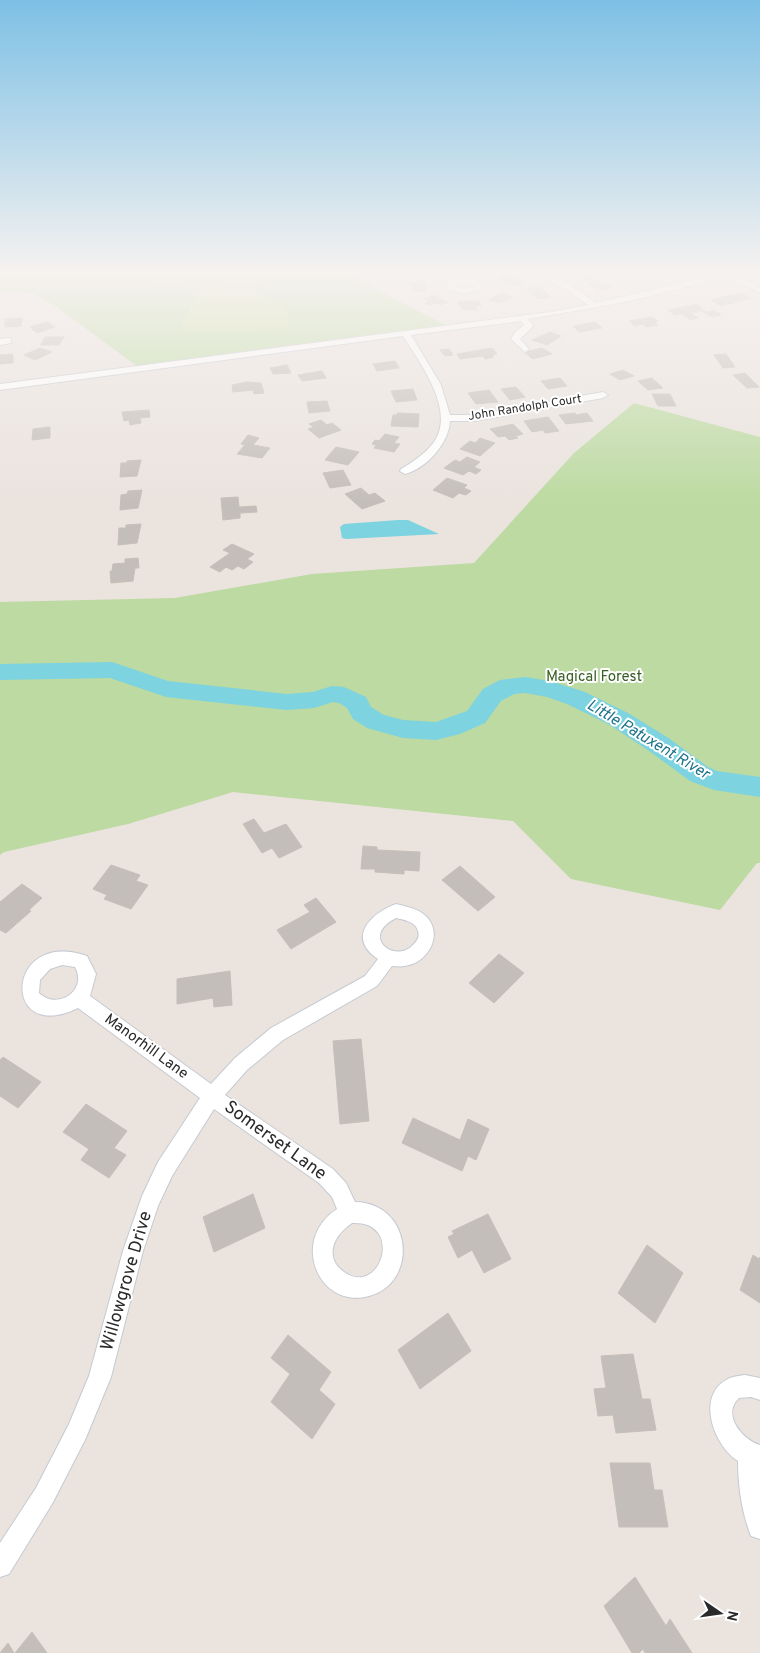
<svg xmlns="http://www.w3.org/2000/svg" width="760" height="1653" font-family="Overpass,sans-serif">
	<rect width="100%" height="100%" fill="#eae3de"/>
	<!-- green -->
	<g fill="#bcdaa1">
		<polygon points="0,273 345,273 445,325 138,367 54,305 34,294 0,292"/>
		<polygon points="634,403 760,437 760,863 757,863 720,910 571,879 513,821 233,792 128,824 4,852 0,855 0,602 175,598 312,574 474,563 574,453"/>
	</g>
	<!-- pitch -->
	<g fill="#cde09e">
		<path d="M206,273H278C256,288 226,287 200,287Z"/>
		<polygon points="155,275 184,276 179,286 150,285"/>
		<path d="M200,288C221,289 273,289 285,309C289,314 288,322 287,328L252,331H185L181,328Z"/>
	</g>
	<!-- water -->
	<polygon fill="#7dd3e0" points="398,520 408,520 439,534 346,539 342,538 340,527 344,524"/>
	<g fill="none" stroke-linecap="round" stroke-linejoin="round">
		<!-- river -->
		<polygon fill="#7dd3e0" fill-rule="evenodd" points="112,662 168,681 287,694 313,692 332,686 344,687 366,697 371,707 384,715 403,720 436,722 467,711 483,689 500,680 525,677 550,681 585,692 628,713 670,739 708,767 717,771 760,777 760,797 714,790 690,781 652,753 610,725 567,704 547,697 525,693 514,694 501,701 485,723 460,734 436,740 403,738 367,728 353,719 347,708 339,703 333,702 314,708 287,710 166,697 110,678 0,680 0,664"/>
	</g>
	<!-- building -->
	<g fill="#c3beb9" stroke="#c6bfb8">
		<polygon points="568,273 586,273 594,277 585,280"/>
		<polygon points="504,274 520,279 518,280 524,282 517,285 499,282 503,280 499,278 502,277 499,276"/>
		<polygon points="595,281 601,284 606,282 613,287 602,291 588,284"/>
		<polygon points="407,282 426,282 425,291 411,291 412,285 407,285"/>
		<polygon points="539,287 551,297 538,299 526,289"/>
		<polygon points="501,293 513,297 499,303 489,300"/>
		<polygon points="741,293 751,298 721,306 711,300"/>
		<polygon points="435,295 439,298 448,302 441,305 436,303 429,305 425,303 429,301 424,299"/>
		<polygon points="465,301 479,301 481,306 475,306 477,310 462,309 458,302"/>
		<polygon points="697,304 706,312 714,310 721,315 712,317 700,310 696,310 699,312 691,313 698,318 690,320 682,314 675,315 668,310"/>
		<polygon points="652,317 658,321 654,322 658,325 646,327 643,324 635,326 629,321"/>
		<polygon points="22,318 21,326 5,327 5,319"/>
		<polygon points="47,322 55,327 37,333 30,327"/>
		<polygon points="595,322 602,328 579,332 573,326"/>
		<polygon points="550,332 561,336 547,345 532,340"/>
		<polygon points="45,337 64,337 59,345 41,345"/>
		<polygon points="40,348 52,352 35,360 24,355"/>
		<polygon points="492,348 497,354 492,355 494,357 485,359 483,356 460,359 457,354"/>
		<polygon points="542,348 552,354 533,359 524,352"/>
		<polygon points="449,349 453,355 445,356 440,350"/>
		<polygon points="13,354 13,363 0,364 0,355"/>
		<polygon points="726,354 735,367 723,368 714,355"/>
		<polygon points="395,361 399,368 377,371 373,364"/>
		<polygon points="287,365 291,373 273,374 270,368"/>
		<polygon points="623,370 634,376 620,380 610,374"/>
		<polygon points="322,371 326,378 302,381 298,375"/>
		<polygon points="745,373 759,387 747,388 733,375"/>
		<polygon points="560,378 567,386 548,389 541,381"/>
		<polygon points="652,378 663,388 648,390 638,381"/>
		<polygon points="247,382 261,383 264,393 254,394 253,390 233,392 232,385"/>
		<polygon points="516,387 525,397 510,400 501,389"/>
		<polygon points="413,389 417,400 396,402 391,391"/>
		<polygon points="489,390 498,402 476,404 468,393"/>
		<polygon points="652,394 670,394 676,406 658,406"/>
		<polygon points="327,401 330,411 309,413 307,402"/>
		<polygon points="149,410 150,417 140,418 141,423 130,425 129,420 124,421 122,412"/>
		<polygon points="397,413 419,414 418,427 391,426 393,415 397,415"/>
		<polygon points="575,413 576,415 587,413 593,421 566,424 559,415"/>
		<polygon points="548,417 559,431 545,433 543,430 532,432 524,421"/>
		<polygon points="321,420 327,425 332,423 341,430 319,438 308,429 314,427 309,424"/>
		<polygon points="513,424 523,434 516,436 518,438 509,440 505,436 498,437 490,429"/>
		<polygon points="50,427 50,438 32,440 33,429"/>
		<polygon points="385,434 399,437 394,443 400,444 394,452 374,448 376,445 372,444 375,440 379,441"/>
		<polygon points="248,435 259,438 253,445 270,448 262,458 237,454 245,445 241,444"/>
		<polygon points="480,438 495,443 480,456 460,449 470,441 475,443"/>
		<polygon points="336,447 359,452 348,465 325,460"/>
		<polygon points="467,457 480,462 474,467 481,470 476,474 469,471 463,475 444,468 455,460 460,462"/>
		<polygon points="141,460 137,476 120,477 121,463 127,463 127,461"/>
		<polygon points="343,470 351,485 330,488 323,473"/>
		<polygon points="447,478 467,485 464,488 471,491 466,495 459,493 453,498 433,490"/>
		<polygon points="361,488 369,495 375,493 385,501 362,509 345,494"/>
		<polygon points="142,490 138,508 120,510 121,495 127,494 128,491"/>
		<polygon points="238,497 239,507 256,506 257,512 240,513 240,518 223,520 221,498"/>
		<polygon points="141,524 137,543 118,545 119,528 126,528 126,525"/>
		<polygon points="232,544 254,554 247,559 253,562 244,569 238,566 232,570 226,567 220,572 210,567 230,553 223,550"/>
		<polygon points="138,558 139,568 135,568 133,581 111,583 110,571 112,571 113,564 125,563 125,559"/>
		<polygon points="254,819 264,833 286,824 302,847 279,858 272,848 262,853 243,824"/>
		<polygon points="363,846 377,847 377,850 420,852 419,871 404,870 404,874 375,872 375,869 361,869"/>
		<polygon points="111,865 140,875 136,881 148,885 131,909 104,899 107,895 93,889"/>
		<polygon points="460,866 495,897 478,911 442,880"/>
		<polygon points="22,884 42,898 29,910 31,911 6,933 0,930 0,902"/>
		<polygon points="316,898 336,922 291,949 277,930 310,912 304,905"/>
		<polygon points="499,954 524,973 494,1003 469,983"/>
		<polygon points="230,971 232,1005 214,1007 213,998 177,1004 177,979"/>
		<polygon points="361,1039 369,1121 340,1124 333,1041"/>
		<polygon points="3,1057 41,1082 18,1108 0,1096 0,1060"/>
		<polygon points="86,1104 127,1131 114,1148 126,1155 109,1178 81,1160 89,1149 63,1132"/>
		<polygon points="413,1118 460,1140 468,1119 489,1129 476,1160 468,1156 462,1171 402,1143"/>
		<polygon points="253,1194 265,1228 214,1252 203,1217"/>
		<polygon points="488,1214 511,1259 484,1273 472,1250 458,1258 448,1237 454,1234 452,1231"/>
		<polygon points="647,1245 683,1273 655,1323 618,1293"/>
		<polygon points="753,1255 759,1259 760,1257 760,1303 740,1290"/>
		<polygon points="448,1313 471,1351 420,1389 398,1350"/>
		<polygon points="288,1335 331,1372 319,1390 335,1404 312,1439 271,1402 290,1374 271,1358"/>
		<polygon points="633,1354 642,1399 650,1399 656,1430 616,1433 613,1415 598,1416 594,1389 606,1388 601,1356"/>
		<polygon points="610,1463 650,1463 654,1490 662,1490 668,1527 619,1527"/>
		<polygon points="635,1577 666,1626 670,1619 692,1653 645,1653 643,1649 639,1653 632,1653 604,1606"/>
		<polygon points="32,1632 47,1653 15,1653"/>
		<polygon points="8,1643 14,1653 0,1653"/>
	</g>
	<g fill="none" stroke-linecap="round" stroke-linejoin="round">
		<defs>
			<g id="minor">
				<path d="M534,273C556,272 579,291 596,303L723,273H735L760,288V293L729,276L625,302L528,319L533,326L520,339L529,349L525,352L511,339L516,331L524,325L521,321L411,335L441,385L450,415H474L603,392L608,395L603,398L474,421H450C449,443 427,468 405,474L400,471L401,469C413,462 426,453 434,442C456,410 420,363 403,336L0,390V384L551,312L588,305L567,290Z"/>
				<path d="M461,278L480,281L482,288L464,294L448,289L447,287L450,280ZM461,282L473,285L474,287L464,289L455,286L456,284Z"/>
				<polygon points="8,338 11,339 11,343 0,345 0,339"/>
				<path d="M396,904C404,906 415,908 422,913C446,930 430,963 404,966C400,967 396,966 392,966L377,986L283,1040L247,1070L225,1095L333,1169L346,1183L355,1202C413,1203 419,1283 369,1296C319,1310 289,1240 337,1209L332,1197L319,1183L214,1109L172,1176L158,1206L143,1251L111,1377L85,1440L52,1504L9,1574L0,1577V1543L36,1488L69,1424L89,1376L123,1251L142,1196L158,1162L200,1098L78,1008C0,1046 5,927 87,956L96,974L90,996L211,1084L235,1058L271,1028L365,976L378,959C346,938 371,913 396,904ZM396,918C405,920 416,922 418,931C420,937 417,941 413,945C395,964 359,937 396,918ZM62,965L75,967C88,990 58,1011 39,993L40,980L50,969ZM352,1223C405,1220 381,1298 344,1272C323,1257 334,1235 352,1223Z"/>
				<path d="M745,1375L760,1378V1400L751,1397L739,1398C721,1415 743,1440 760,1445V1539L751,1536C742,1513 738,1486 738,1461C714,1446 696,1397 726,1380C732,1376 739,1376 745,1375Z"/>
			</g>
		</defs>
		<!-- minor casing -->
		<use href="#minor" stroke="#c5cad2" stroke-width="2"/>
		<!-- minor -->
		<use href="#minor" fill="#fff" fill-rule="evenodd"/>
	</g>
	<!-- sky -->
	<linearGradient id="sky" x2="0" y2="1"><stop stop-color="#7dc0e5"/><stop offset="0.54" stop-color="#f6f2f0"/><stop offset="1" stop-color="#f6f2f0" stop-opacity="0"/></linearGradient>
	<rect width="760" height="504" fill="url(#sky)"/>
	<g text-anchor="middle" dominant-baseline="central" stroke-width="4" stroke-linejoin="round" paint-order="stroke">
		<!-- far-street labels -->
		<g font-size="12" fill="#2a2a2a" stroke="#fff">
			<text transform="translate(525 408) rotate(-9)">John Randolph Court</text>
		</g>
		<!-- park labels -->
		<g font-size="15" fill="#375e23" stroke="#fff">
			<text x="594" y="677">Magical Forest</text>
		</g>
		<!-- street labels -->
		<g font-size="15" fill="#2a2a2a" stroke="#fff">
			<text transform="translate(146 1047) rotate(36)">Manorhill Lane</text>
		</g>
		<!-- water labels -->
		<g font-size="16" font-style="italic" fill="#1d738b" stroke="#fff">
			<text transform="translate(648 740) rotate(31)">Little Patuxent River</text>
		</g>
		<!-- near-street labels -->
		<g font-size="18" fill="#2a2a2a" stroke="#fff">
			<text transform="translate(275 1141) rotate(36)">Somerset Lane</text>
			<text transform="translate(127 1281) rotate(-74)">Willowgrove Drive</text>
		</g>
	</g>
	<!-- north arrow -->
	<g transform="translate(720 1613) rotate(103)" stroke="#ffffff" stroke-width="4" paint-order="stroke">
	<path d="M0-4L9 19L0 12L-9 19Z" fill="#2a2a2a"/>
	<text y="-8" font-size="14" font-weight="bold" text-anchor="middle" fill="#2a2a2a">N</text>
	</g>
</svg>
